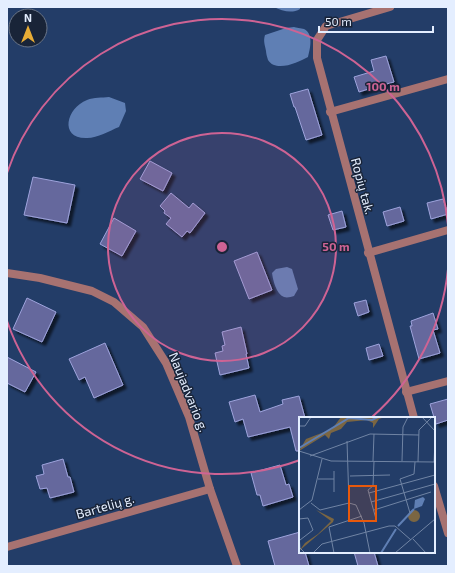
<svg xmlns="http://www.w3.org/2000/svg" width="455" height="573" font-family="'Exo 2',sans-serif">
	<defs>
		<filter id="shadow"><feDropShadow dx="3.5" dy="3.5" stdDeviation="1" flood-color="#0009"/></filter>
	</defs>
	<rect width="100%" height="100%" fill="#233d68"/>
	<!-- water -->
	<g fill="#5f7fb4">
		<path d="M274,7H300V9C292,14 282,11 274,7Z"/>
		<path d="M294,27C296,28 301,28 304,29C314,34 310,49 308,57C299,62 276,73 268,60C267,57 266,53 266,51C265,45 263,41 265,35L286,28Z"/>
		<path d="M109,97L125,103L126,111L119,127C109,131 98,138 87,138C59,139 66,108 87,100C94,97 102,98 109,97Z"/>
		<path d="M287,267L292,269L298,289L294,296C291,297 287,298 284,297C276,294 273,280 272,273L276,269Z"/>
	</g>
	<!-- building -->
	<g fill="#65689d" stroke="#9ea3dc" filter="url(#shadow)">
		<polygon points="386,56 394,82 379,86 378,86 359,92 354,77 374,71 371,60"/>
		<polygon points="308,89 322,135 306,140 295,107 294,107 290,94"/>
		<polygon points="150,161 172,173 163,191 140,179"/>
		<polygon points="33,177 75,185 67,223 24,215"/>
		<polygon points="171,193 189,208 193,203 205,213 190,233 187,231 182,237 166,224 171,218 164,213 165,211 160,206"/>
		<polygon points="443,199 448,214 431,219 427,203"/>
		<polygon points="400,207 404,221 387,226 383,212"/>
		<polygon points="342,211 346,227 333,230 328,215"/>
		<polygon points="114,218 136,231 122,256 100,244"/>
		<polygon points="257,252 272,290 249,299 234,261"/>
		<polygon points="27,298 56,312 42,342 13,329"/>
		<polygon points="366,300 369,312 358,316 354,303"/>
		<polygon points="433,313 438,329 433,330 440,353 419,359 410,326 412,326 411,321"/>
		<polygon points="241,327 247,354 246,354 249,368 220,375 215,353 223,351 222,346 225,345 222,332"/>
		<polygon points="105,343 123,385 94,398 85,377 79,380 69,359"/>
		<polygon points="379,344 383,356 369,360 366,348"/>
		<polygon points="7,357 36,372 25,392 7,383"/>
		<polygon points="255,395 260,412 283,404 282,400 299,396 305,418 300,418 300,451 296,451 290,427 248,437 243,419 235,422 229,402"/>
		<polygon points="448,399 448,420 436,424 430,404"/>
		<polygon points="63,459 68,477 70,477 74,492 50,498 47,488 40,489 36,476 44,474 42,465"/>
		<polygon points="280,465 286,485 289,484 293,497 263,506 260,495 257,495 251,473"/>
		<polygon points="300,532 300,552 305,552 309,566 275,566 268,541"/>
		<polygon points="354,552 374,552 378,566 358,566"/>
	</g>
	<g fill="none" stroke-linecap="round" stroke-linejoin="round">
		<!-- street -->
		<g stroke="#a77271" stroke-width="8">
			<polyline points="390,7 326,26 317,40 317,58 414,418"/>
			<polyline points="330,112 448,79"/>
			<polyline points="368,253 448,230"/>
			<polyline points="7,273 40,278 92,291 114,302 143,327 166,363 189,417 210,489 237,566"/>
			<polyline points="406,392 448,381"/>
			<polyline points="434,486 448,533"/>
			<polyline points="7,547 210,489"/>
		</g>
	</g>
	<!-- distance rings -->
	<circle cx="222" cy="247" r="114" fill="#ce6394" fill-opacity=".12"/>
	<g fill="none" stroke="#ce6394" stroke-width="2">
		<circle cx="222" cy="247" r="114"/>
		<path d="M448 269A227 227 0 0 1 372 417M300 460A227 227 0 0 1 7 321M7 173A227 227 0 0 1 448 225"/>
	</g>
	<g text-anchor="middle" dominant-baseline="central" stroke-width="3" stroke-linejoin="round" paint-order="stroke">
		<!-- street labels -->
		<g font-size="13" fill="#e4eeff" stroke="#192438">
			<text transform="translate(363 186) rotate(75)">Ropių tak.</text>
			<text transform="translate(189 392) rotate(68)">Naujadvario g.</text>
			<text transform="translate(105 506) rotate(-16)">Bartelių g.</text>
		</g>
	</g>
	<!-- overview -->
	<g transform="translate(299 417)">
		<rect width="136" height="136" fill="#233d68"/>
		<path d="M42,0H86L80,2L74,11V6L68,3L48,5L42,12L32,16L30,22L26,18L0,34L7,22L33,12ZM109 99a6 6 0 1 1 12 0a6 6 0 1 1-12 0ZM17,93L35,102L34,105L0,134L6,126L19,117L32,104Z" fill="#7b6642"/>
		<path d="M124,80L126,82L123,89L115,92L116,83Z" fill="#5f7fb4"/>
		<path fill="none" stroke="#5f7fb4" stroke-width="2" d="M0,31L50,1L73,3L79,0M99,109L115,92M82,136L97,112"/>
		<path fill="none" stroke="#7084a4" stroke-width="1" d="M123,0L136,14M0,9H6L12,0M48,24L50,86M0,34L32,44L136,45M11,39L71,17L120,18M74,44L75,17M75,44L74,69L69,73L77,102M103,44L104,10L109,0M119,45L120,13L133,0M135,45L136,25M51,59L91,58M19,62H35M35,75V54M70,76L136,58M72,85L136,67M12,86L21,93L50,86L57,88L65,106L71,136M0,93L13,83L23,42M75,93L132,75M111,96L101,62L115,57L116,45M0,102L9,101L14,113L1,123M0,118L1,131L6,136M114,122L127,136M14,136L23,127L90,109H96L112,123M35,136L30,110L63,99M96,136L136,102"/>
		<path fill="#e8590c" fill-opacity="0.15" stroke="#e8590c" stroke-width="2" d="M50,69H77V104H50Z"/>
		<rect width="136" height="136" fill="none" stroke="#e4eeff" stroke-width="2"/>
	</g>
	<circle cx="222" cy="247" r="6" fill="#ce6394" stroke="#192438" stroke-width="2"/>
	<g font-size="12" text-anchor="middle" font-weight="bold" fill="#ce6394" stroke="#192438" stroke-width="3" stroke-linejoin="round" paint-order="stroke">
		<text x="383" y="91">100 m</text>
		<text x="336" y="251">50 m</text>
	</g>
	<!-- border -->
	<rect width="455" height="573" fill="none" stroke="#e4eeff" stroke-width="16"/>
	<!-- north arrow -->
	<g transform="translate(28 28)"><circle r="19" fill="#192438" stroke="#6a7588"/>
	<path d="M0-3L7 15L0 10L-7 15Z" fill="#e7ac36"/>
	<text y="-6" font-size="11" font-weight="bold" text-anchor="middle" fill="#e4eeff">N</text>
	</g>
	<!-- scale -->
	<path d="M319 26v6h114v-6" fill="none" stroke="#e4eeff" stroke-width="2"/>
	<text x="325" y="26" font-size="12" fill="#e4eeff" stroke="#192438" stroke-width="3" paint-order="stroke">50 m</text>
</svg>
